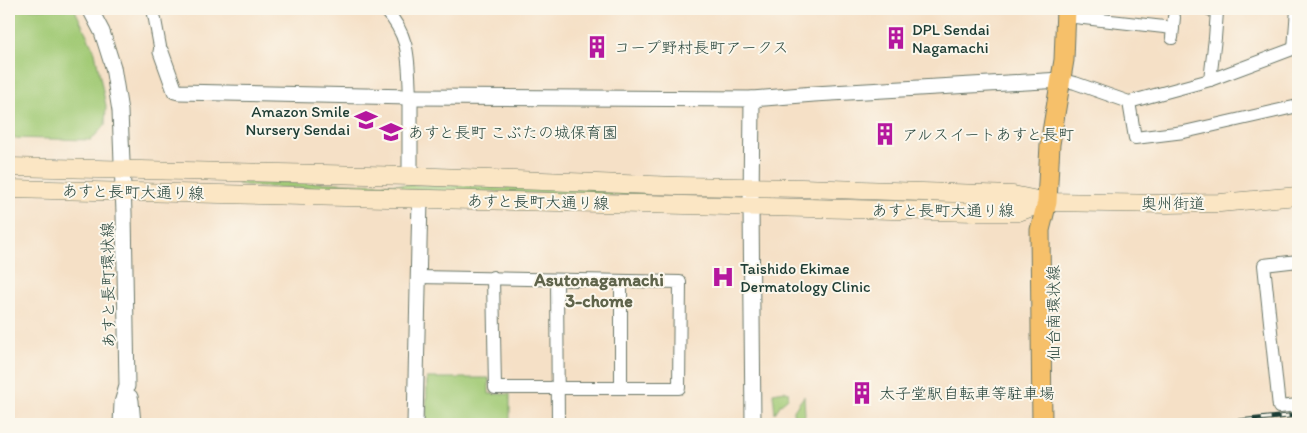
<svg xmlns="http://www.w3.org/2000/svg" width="1307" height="433" font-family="Itim,'Klee One',sans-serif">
	<rect width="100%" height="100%" fill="#fbf7ec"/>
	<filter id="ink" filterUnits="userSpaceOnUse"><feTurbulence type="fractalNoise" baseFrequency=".02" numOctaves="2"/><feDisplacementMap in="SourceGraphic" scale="10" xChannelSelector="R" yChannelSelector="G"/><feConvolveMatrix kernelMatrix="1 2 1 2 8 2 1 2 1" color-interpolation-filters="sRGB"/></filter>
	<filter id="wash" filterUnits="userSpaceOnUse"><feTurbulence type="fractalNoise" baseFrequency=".0096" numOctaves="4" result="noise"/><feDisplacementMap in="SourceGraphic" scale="20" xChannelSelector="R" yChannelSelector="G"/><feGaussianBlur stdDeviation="1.12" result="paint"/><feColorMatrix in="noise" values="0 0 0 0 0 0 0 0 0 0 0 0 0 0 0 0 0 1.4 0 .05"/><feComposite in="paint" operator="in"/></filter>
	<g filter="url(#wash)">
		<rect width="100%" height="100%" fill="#f5e0c6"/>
		<!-- green -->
		<g fill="#a2ca76" stroke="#608455">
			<polygon points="9,9 74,9 75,10 95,52 106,106 105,125 91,140 9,138"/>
			<polygon points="238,181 617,189 646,193 646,196 260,187 238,184"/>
			<polygon points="427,378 489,378 489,394 510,394 510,424 426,424"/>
			<path d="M785,391L788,392C790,399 786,399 781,404C779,407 777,410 775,413L773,393Z"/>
			<polygon points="804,396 805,415 802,419 798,419 794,416 793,412"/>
		</g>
	</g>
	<g filter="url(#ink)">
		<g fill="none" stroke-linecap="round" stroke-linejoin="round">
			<defs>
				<g id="minor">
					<polyline points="153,9 161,52"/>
					<path d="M385,9C411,38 408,60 410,97"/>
					<polyline points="1209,9 1217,12 1215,38 1210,80"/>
					<polyline points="1066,16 1173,28"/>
					<polyline points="1172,38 1174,17"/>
					<polyline points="1294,49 1297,9"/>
					<polyline points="1061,80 1075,83 1129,102 1210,80 1298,47"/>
					<polyline points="1129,102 1135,138 1184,132 1298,106"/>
					<polyline points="1298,261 1264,265 1279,407 1298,405"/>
					<polyline points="418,277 680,282 679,388 495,388 493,277"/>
					<polyline points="557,280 558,424"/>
					<polyline points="621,281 621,388"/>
				</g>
				<g id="tertiary">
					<polyline points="90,9 102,32 113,67 120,111 124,213 127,386 122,403 121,424"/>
					<polyline points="161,52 175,91 179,92 410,97 752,99 814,94 1061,80"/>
					<polyline points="752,99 751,206 753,424"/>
					<polyline points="410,176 410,97"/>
					<polyline points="130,397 131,401 133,424"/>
					<polyline points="415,424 420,199"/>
				</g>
				<g id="secondary">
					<polyline points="9,167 410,176 678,186 802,188 1013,195 1047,202 1168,204 1220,203 1298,196"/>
					<polyline points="9,189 975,212 1018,212 1046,202"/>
				</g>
				<polyline id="primary" points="1042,424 1040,230 1047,202 1050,144 1064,60 1066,9"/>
			</defs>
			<!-- minor casing -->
			<use href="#minor" stroke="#6a7667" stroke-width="14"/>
			<!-- tertiary casing -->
			<use href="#tertiary" stroke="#6a7667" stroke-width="17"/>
			<!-- secondary casing -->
			<use href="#secondary" stroke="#6a7667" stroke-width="19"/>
			<!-- primary casing -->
			<use href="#primary" stroke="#6a7667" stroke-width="21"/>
			<!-- minor -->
			<use href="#minor" stroke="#fff" stroke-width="12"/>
			<!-- tertiary -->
			<use href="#tertiary" stroke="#fff" stroke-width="15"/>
			<!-- secondary -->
			<use href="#secondary" stroke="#fbe6c4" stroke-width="18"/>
			<!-- primary -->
			<use href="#primary" stroke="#f6c06b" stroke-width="19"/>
			<defs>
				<polyline id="rail" points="1208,424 1298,415"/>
			</defs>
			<!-- rail casing -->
			<use href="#rail" stroke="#1f3d34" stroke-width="5"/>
			<!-- rail -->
			<use href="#rail" stroke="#fbf7ec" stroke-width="3" stroke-dasharray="9" stroke-linecap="butt"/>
		</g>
	</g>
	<!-- icons -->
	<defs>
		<symbol id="building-bare" viewBox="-9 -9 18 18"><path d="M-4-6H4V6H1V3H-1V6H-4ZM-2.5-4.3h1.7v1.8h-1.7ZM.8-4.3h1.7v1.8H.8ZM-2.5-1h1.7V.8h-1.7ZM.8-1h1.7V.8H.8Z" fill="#b5179e" stroke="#fbf7ec" stroke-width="2.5" paint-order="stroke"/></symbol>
		<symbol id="school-bare" viewBox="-9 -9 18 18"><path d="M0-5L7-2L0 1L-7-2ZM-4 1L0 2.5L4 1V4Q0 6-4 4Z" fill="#b5179e" stroke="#fbf7ec" stroke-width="2.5" paint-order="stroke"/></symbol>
		<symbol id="hospital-bare" viewBox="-9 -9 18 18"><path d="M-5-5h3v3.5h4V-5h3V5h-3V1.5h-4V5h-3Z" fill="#b5179e" stroke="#fbf7ec" stroke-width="2.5" paint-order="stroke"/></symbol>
	</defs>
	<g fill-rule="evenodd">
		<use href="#building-bare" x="880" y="22" width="32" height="32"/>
		<use href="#building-bare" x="581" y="31" width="32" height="32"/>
		<use href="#school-bare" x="350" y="104" width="32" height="32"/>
		<use href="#school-bare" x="375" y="116" width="32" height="32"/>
		<use href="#building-bare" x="869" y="118" width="32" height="32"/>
		<use href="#hospital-bare" x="707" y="261" width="32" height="32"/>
		<use href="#building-bare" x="846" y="377" width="32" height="32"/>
	</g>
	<g text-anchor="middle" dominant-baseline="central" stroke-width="4" stroke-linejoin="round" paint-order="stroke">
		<!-- poi labels -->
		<g font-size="16" fill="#1f3d34" stroke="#fbf7ec" text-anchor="start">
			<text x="912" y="29">DPL Sendai<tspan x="912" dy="18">Nagamachi</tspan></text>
			<text x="614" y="47">コープ野村長町アークス</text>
			<text x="350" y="111" text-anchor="end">Amazon Smile<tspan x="350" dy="18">Nursery Sendai</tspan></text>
			<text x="408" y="132">あすと長町 こぶたの城保育園</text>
			<text x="902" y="134">アルスイートあすと長町</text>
			<text x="740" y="268">Taishido Ekimae<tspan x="740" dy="18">Dermatology Clinic</tspan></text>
			<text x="879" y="393">太子堂駅自転車等駐車場</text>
		</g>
		<!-- street labels -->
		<g font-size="16" fill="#1f3d34" stroke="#fbf7ec">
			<text transform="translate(133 192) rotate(1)">あすと長町大通り線</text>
			<text transform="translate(538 202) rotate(1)">あすと長町大通り線</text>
			<text x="1173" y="203">奥州街道</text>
			<text x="943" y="210">あすと長町大通り線</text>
			<text transform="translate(108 285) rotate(-91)">あすと長町環状線</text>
			<text transform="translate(1053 313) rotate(-90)">仙台南環状線</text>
		</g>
		<!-- neighbourhood labels -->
		<g font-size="18" font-weight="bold" fill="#5f644b" stroke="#fbf7ec">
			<text x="599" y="280">Asutonagamachi<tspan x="599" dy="21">3-chome</tspan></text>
		</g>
	</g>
	<!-- margin -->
	<rect width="1307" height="433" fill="none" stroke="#fbf7ec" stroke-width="30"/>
</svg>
